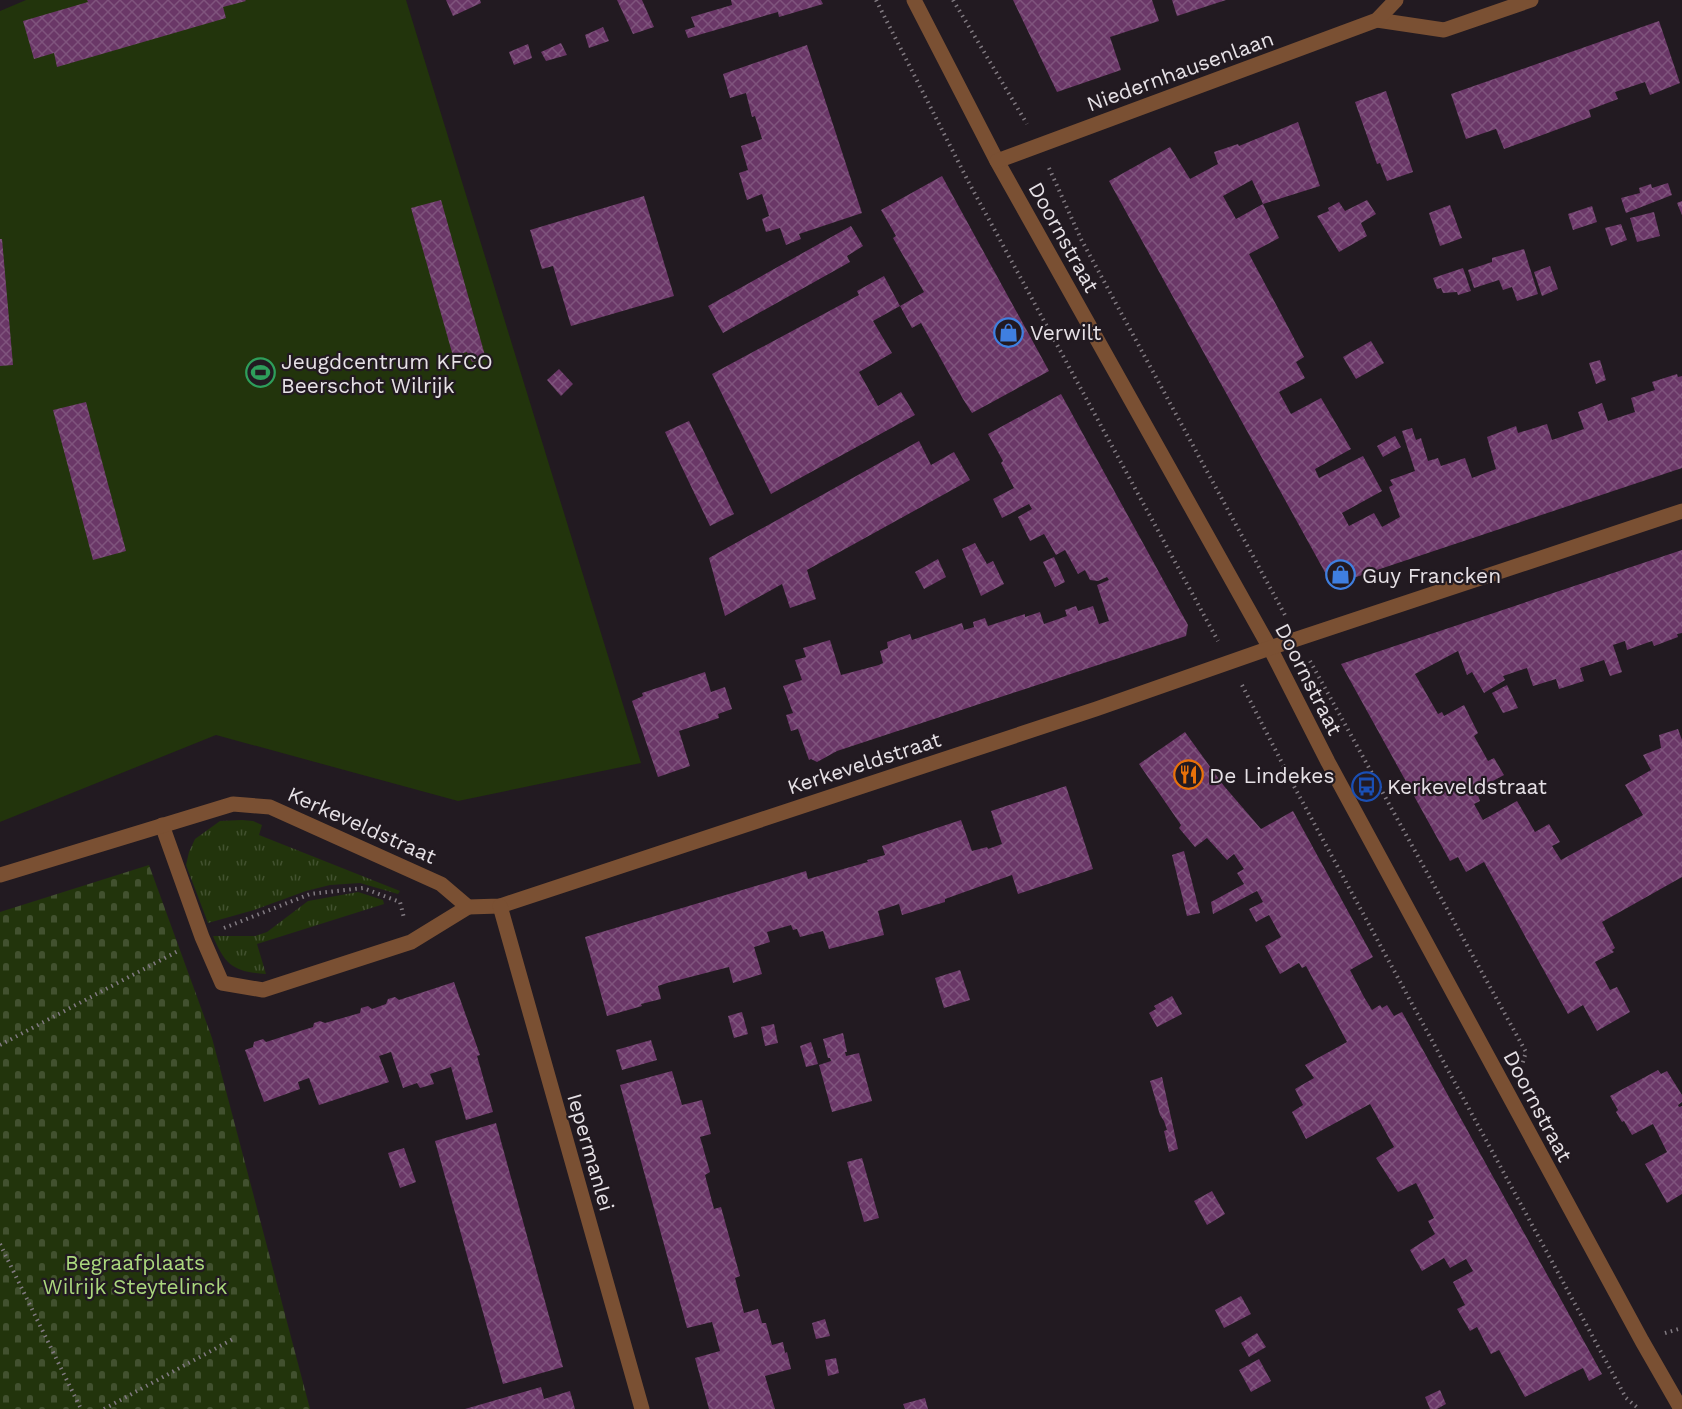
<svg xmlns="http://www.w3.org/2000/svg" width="1682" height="1409" font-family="'Work Sans',sans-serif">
	<defs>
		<pattern id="grass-tufts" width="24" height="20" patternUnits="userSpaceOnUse" patternTransform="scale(1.5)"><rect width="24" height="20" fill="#22340c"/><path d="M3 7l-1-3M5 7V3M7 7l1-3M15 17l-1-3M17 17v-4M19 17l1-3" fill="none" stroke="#42512f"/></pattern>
		<pattern id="cemetery-stones" width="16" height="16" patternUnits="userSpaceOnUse" patternTransform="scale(1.5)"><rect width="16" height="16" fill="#22340c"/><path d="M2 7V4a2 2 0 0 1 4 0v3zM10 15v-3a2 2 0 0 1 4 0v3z" fill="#42512f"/></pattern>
		<pattern id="building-cross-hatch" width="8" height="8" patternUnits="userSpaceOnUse" patternTransform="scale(1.5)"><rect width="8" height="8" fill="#6a3767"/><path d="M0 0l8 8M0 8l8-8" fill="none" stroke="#7f547d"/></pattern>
	</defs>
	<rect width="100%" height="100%" fill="#221a21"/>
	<!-- grass -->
	<g fill="url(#grass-tufts)">
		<polygon points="242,820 253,821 262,825 259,835 400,891 398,894 360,883 330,885 306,891 254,910 208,923 186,865 189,852 195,839 220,821"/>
		<path d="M358,892L383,900L384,904L257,944L266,974C235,972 225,966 213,936H255L267,932L308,901Z"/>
	</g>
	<!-- cemetery -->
	<polygon fill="url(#cemetery-stones)" points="149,865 212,1038 310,1409 0,1409 0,912"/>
	<!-- park -->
	<polygon fill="#22340c" points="26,0 406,0 641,763 458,801 216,735 0,822 0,11"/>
	<!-- building -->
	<g fill="url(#building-cross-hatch)">
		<polygon points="87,0 245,0 246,1 223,7 226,18 57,67 54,53 34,59 23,21 88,2"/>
		<polygon points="446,0 480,0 481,3 453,16"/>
		<polygon points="617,0 642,0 654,27 633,34"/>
		<polygon points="731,0 821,0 823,4 779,17 778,12 688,38 685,30 695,27 691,17 732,5"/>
		<polygon points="1013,0 1152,0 1159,21 1110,37 1121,70 1057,92"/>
		<polygon points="1172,0 1226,0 1177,16"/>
		<polygon points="1659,21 1680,83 1650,95 1645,82 1615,92 1618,99 1589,110 1591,117 1504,149 1496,129 1466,139 1451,94"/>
		<polygon points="603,27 609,41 589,48 585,35"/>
		<polygon points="561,43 567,55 546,61 541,52"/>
		<polygon points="528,44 532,58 514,65 509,52"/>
		<polygon points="807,45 862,213 799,234 801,239 786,245 780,228 766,232 762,219 769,216 762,194 747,200 739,173 748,170 741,146 762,139 755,116 752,117 746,93 730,98 723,74"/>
		<polygon points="1386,91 1413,172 1387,181 1380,163 1377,164 1355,102"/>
		<polygon points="1298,122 1320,186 1263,204 1252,180 1223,196 1236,219 1263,204 1279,238 1249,254 1304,357 1296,362 1305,378 1279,392 1291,414 1321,398 1351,449 1315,469 1319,478 1363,456 1382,491 1342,513 1349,526 1374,513 1382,527 1400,517 1389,487 1393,485 1390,480 1415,471 1402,431 1412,428 1416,440 1421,438 1428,461 1438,458 1441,466 1465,458 1472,478 1496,469 1487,437 1516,426 1518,433 1547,424 1552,440 1584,429 1578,412 1602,403 1608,421 1635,412 1631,398 1655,390 1652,382 1677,374 1678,377 1682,376 1682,468 1332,585 1109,181 1170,147 1190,179 1218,164 1214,152 1238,144 1239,146"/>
		<polygon points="942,176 1049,371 972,413 963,399 921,323 912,328 900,306 924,292 893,238 896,236 881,210"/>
		<polygon points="1668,183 1672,195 1626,213 1621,198 1640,193 1639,188 1651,184 1652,188"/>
		<polygon points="644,196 674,296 571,326 553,266 542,269 530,230"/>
		<polygon points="441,200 486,359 472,362 467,352 453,356 411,208"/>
		<polygon points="1367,200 1376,214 1361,223 1367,236 1339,252 1317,216 1329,211 1328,208 1339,202 1345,211"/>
		<polygon points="1682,201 1682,215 1677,203"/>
		<polygon points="1450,205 1462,238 1440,246 1429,213"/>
		<polygon points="1592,206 1597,222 1573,230 1568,214"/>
		<polygon points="1654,212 1660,236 1637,242 1630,218"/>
		<polygon points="1621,224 1627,240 1611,246 1605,228"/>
		<polygon points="851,226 863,246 847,256 850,262 723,333 708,306"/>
		<polygon points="0,239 2,239 13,365 0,366"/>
		<polygon points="1524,249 1538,294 1517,301 1512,287 1503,290 1499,280 1474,288 1468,270 1492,262 1492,258"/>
		<polygon points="1550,266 1558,289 1542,296 1534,272"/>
		<polygon points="1463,268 1471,291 1458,295 1457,292 1443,293 1441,288 1437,289 1433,278"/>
		<polygon points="884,276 900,306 873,321 892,353 859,372 878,406 901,392 915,415 771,494 712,374 859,295 857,291"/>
		<polygon points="1371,341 1384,363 1356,379 1343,357"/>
		<polygon points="1600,360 1606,380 1596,384 1589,363"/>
		<polygon points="559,369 573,384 561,396 547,380"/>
		<polygon points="1061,394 1188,625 1186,636 837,751 817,762 811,759 809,760 798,729 791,731 786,715 793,713 783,686 802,680 795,660 806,657 803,648 830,640 841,675 879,665 883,663 880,651 888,648 887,642 910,634 912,640 962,623 964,630 974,627 973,622 985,618 988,626 1025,614 1025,617 1040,612 1044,624 1067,616 1065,610 1076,606 1078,611 1093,606 1099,624 1109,621 1097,585 1109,580 1107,577 1098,581 1090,580 1085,570 1078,574 1065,550 1056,555 1044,534 1030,541 1018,517 1032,509 1029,504 1002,518 993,499 1014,488 1001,463 1003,461 988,434"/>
		<polygon points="86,402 126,551 93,560 53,410"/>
		<polygon points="689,421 734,514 710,526 665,432"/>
		<polygon points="1395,436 1401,447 1383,457 1377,446"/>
		<polygon points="919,441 931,465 954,452 970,480 807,570 816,599 790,608 782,584 725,616 709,558"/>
		<polygon points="975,543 987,564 993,561 1004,584 981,596 962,549"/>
		<polygon points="1682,550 1682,633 1677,634 1678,637 1654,646 1652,641 1627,650 1625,641 1613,645 1622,672 1610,676 1604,660 1580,668 1584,681 1559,689 1556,679 1533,686 1527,668 1503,676 1505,680 1484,693 1472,672 1467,675 1458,651 1415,674 1438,714 1442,712 1444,716 1464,705 1478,733 1474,736 1488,761 1494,758 1504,775 1476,790 1480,801 1474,804 1483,820 1517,801 1535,832 1549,824 1560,842 1552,846 1561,860 1643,815 1625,785 1651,770 1643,755 1661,748 1659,735 1678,729 1682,740 1682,877 1602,922 1615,948 1612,950 1614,952 1595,962 1610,990 1617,987 1630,1012 1597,1031 1583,1005 1568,1014 1484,862 1466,872 1458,857 1450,861 1341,664"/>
		<polygon points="1054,557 1065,582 1055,587 1043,562"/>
		<polygon points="938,559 946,577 924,589 915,572"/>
		<polygon points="705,672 711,692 725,687 732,709 718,714 719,718 679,731 690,766 658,777 632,701 643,696 642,693"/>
		<polygon points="1507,685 1518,708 1503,713 1492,693"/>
		<polygon points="1185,732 1224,786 1261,829 1293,811 1373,957 1350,970 1364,997 1372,1010 1380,1005 1382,1008 1387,1005 1394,1016 1402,1012 1602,1374 1589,1381 1583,1368 1525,1397 1499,1350 1491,1354 1477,1327 1470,1331 1457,1309 1465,1305 1453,1282 1473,1271 1466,1259 1450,1268 1444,1258 1422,1271 1410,1250 1435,1234 1428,1221 1434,1218 1416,1183 1398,1192 1376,1158 1394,1147 1370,1104 1306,1139 1292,1112 1303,1105 1295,1089 1314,1078 1305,1065 1347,1042 1306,966 1302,968 1299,963 1280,974 1265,946 1281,937 1269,915 1256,922 1249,909 1263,902 1257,891 1213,914 1211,902 1244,884 1237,873 1244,869 1234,854 1227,860 1207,838 1195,847 1179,828 1181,825 1139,764"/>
		<polygon points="1066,786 1093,869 1018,894 1012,875 945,899 945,902 902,915 899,904 878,911 884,935 829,949 823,931 800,937 797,929 793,930 791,925 767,932 770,942 754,947 762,974 733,983 729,967 667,983 658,986 661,999 641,1004 642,1006 607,1016 585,937 806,871 808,879 868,862 867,860 885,855 882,846 961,820 972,851 987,847 988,849 1002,844 991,811"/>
		<polygon points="1184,851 1200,913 1187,916 1172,855"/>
		<polygon points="960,970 970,1000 944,1008 935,978"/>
		<polygon points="454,982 480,1055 477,1056 493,1112 466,1120 451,1067 430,1074 434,1084 420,1088 417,1083 403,1088 391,1052 379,1056 389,1082 319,1105 309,1078 298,1082 300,1089 264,1102 245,1050 253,1047 254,1042 263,1039 266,1042 313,1027 314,1023 320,1021 325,1023 360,1013 361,1008 368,1006 372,1009 386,1004 388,999 395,997 399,1000"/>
		<polygon points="1172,996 1182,1014 1157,1027 1149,1013 1156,1009 1154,1006"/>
		<polygon points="742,1012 748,1034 734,1038 728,1016"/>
		<polygon points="774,1024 778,1043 765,1046 761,1027"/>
		<polygon points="843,1033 847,1052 845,1052 846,1056 859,1053 872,1101 832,1112 819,1065 831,1061 830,1058 828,1058 823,1039"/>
		<polygon points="651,1040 657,1060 622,1070 616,1050"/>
		<polygon points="811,1042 818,1064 806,1067 800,1046"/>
		<polygon points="1658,1070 1661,1074 1667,1071 1682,1095 1682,1102 1678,1105 1679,1107 1682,1106 1682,1194 1667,1203 1645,1164 1667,1152 1653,1124 1632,1135 1624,1121 1622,1122 1616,1112 1618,1110 1610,1096"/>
		<polygon points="672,1071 682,1105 702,1100 711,1134 700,1137 710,1172 705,1175 714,1209 721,1207 740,1276 735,1278 744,1313 758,1309 762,1323 766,1323 772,1345 783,1342 785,1353 787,1352 791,1369 765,1376 775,1409 709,1409 695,1358 720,1351 712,1322 687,1328 620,1085"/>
		<polygon points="1162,1077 1178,1149 1169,1152 1164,1131 1167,1130 1164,1121 1160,1115 1150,1081"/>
		<polygon points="496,1123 563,1367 503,1384 435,1141"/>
		<polygon points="404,1148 416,1182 400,1188 388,1153"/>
		<polygon points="862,1158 879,1218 864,1222 847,1162"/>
		<polygon points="1212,1191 1225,1214 1207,1225 1194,1201"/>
		<polygon points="1241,1296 1251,1314 1224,1328 1215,1310"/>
		<polygon points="825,1319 830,1336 816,1339 812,1323"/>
		<polygon points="1257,1333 1266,1347 1249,1357 1241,1343"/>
		<polygon points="836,1358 839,1373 828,1376 825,1360"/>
		<polygon points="1259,1359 1271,1381 1251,1392 1239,1370"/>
		<polygon points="541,1387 544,1399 570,1391 575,1409 465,1409"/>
		<polygon points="1440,1390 1446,1404 1437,1409 1430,1409 1425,1397"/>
		<polygon points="925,1398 928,1409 905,1409 903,1404"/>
	</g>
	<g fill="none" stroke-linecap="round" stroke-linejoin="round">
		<!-- path -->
		<g stroke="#817a81" stroke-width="4" stroke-dasharray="1.5 4.5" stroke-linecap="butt">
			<polyline points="876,0 968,181 1218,641"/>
			<polyline points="953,0 1027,124"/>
			<polyline points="1049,168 1081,239 1286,617"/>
			<polyline points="1310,661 1526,1052 1522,1065"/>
			<polyline points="1242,685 1296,790 1626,1398 1639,1409"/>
			<polyline points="224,928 310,894 363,888 400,902 404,918"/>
			<polyline points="0,1045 180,950"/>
			<polyline points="0,1244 81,1409"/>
			<polyline points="1665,1333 1682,1328"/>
			<polyline points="104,1409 233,1339"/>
		</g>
		<!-- minor -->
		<g stroke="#7a5033" stroke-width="15">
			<polyline points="914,0 997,161 1270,648 1328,762 1642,1341 1681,1409"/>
			<polyline points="1377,20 1444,30 1531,0"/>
			<polyline points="997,161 1377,20 1396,0"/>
			<polyline points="162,825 202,937 222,983 263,990 411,942 468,907"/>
			<polyline points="0,875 233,804 270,807 441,884 468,907 500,906 1096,709 1270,648 1682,511"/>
			<polyline points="500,906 642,1409"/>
		</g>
	</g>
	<!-- icons -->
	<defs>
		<symbol id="shop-ring" viewBox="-11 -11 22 22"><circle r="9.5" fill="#221a21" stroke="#3f7fe0" stroke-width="1.5"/><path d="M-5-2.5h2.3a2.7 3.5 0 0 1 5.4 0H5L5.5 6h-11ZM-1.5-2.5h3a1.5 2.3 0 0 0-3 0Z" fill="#3f7fe0"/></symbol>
		<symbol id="stadium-ring" viewBox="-11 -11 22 22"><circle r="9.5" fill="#221a21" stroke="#2e9e5b" stroke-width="1.5"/><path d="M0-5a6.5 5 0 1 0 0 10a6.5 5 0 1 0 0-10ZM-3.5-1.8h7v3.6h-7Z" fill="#2e9e5b"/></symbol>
		<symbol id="restaurant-ring" viewBox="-11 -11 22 22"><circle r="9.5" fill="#221a21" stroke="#e8710a" stroke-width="1.5"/><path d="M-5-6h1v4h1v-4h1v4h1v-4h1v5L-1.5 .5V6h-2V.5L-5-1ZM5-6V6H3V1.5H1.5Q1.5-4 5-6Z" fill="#e8710a"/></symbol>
		<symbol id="bus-ring" viewBox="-11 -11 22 22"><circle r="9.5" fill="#221a21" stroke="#1a4fb4" stroke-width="1.5"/><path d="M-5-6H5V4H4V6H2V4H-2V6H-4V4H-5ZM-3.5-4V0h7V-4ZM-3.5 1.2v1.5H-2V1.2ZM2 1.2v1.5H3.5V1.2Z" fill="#1a4fb4"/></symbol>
	</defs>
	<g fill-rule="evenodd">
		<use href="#shop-ring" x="992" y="316" width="33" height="33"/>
		<use href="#stadium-ring" x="244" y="356" width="33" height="33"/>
		<use href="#shop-ring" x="1324" y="558" width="33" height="33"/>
		<use href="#restaurant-ring" x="1172" y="758" width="33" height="33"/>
		<use href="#bus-ring" x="1350" y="770" width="33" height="33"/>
	</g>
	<g text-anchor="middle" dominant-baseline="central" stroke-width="4.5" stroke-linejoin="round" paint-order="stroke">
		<!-- street labels -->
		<g font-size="21" fill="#e6e1e6" stroke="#221a21">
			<text transform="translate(1180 71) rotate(-20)">Niedernhausenlaan</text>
			<text transform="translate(1064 237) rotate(61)">Doornstraat</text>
			<text transform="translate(1309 679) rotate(63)">Doornstraat</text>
			<text transform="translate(864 763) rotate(-18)">Kerkeveldstraat</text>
			<text transform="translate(362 825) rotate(24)">Kerkeveldstraat</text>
			<text transform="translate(1538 1106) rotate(62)">Doornstraat</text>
			<text transform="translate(591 1152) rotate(74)">Iepermanlei</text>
		</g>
		<!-- poi labels -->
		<g font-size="21" fill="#e6e1e6" stroke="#221a21" text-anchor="start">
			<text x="1030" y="332">Verwilt</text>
			<text x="281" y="361">Jeugdcentrum KFCO<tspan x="281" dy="24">Beerschot Wilrijk</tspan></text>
			<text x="1362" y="575">Guy Francken</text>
			<text x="1209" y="775">De Lindekes</text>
			<text x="1387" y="786">Kerkeveldstraat</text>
		</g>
		<!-- park labels -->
		<g font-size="21" fill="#abd87e" stroke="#221a21">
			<text x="135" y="1262">Begraafplaats<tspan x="135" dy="24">Wilrijk Steytelinck</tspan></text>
		</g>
	</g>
</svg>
